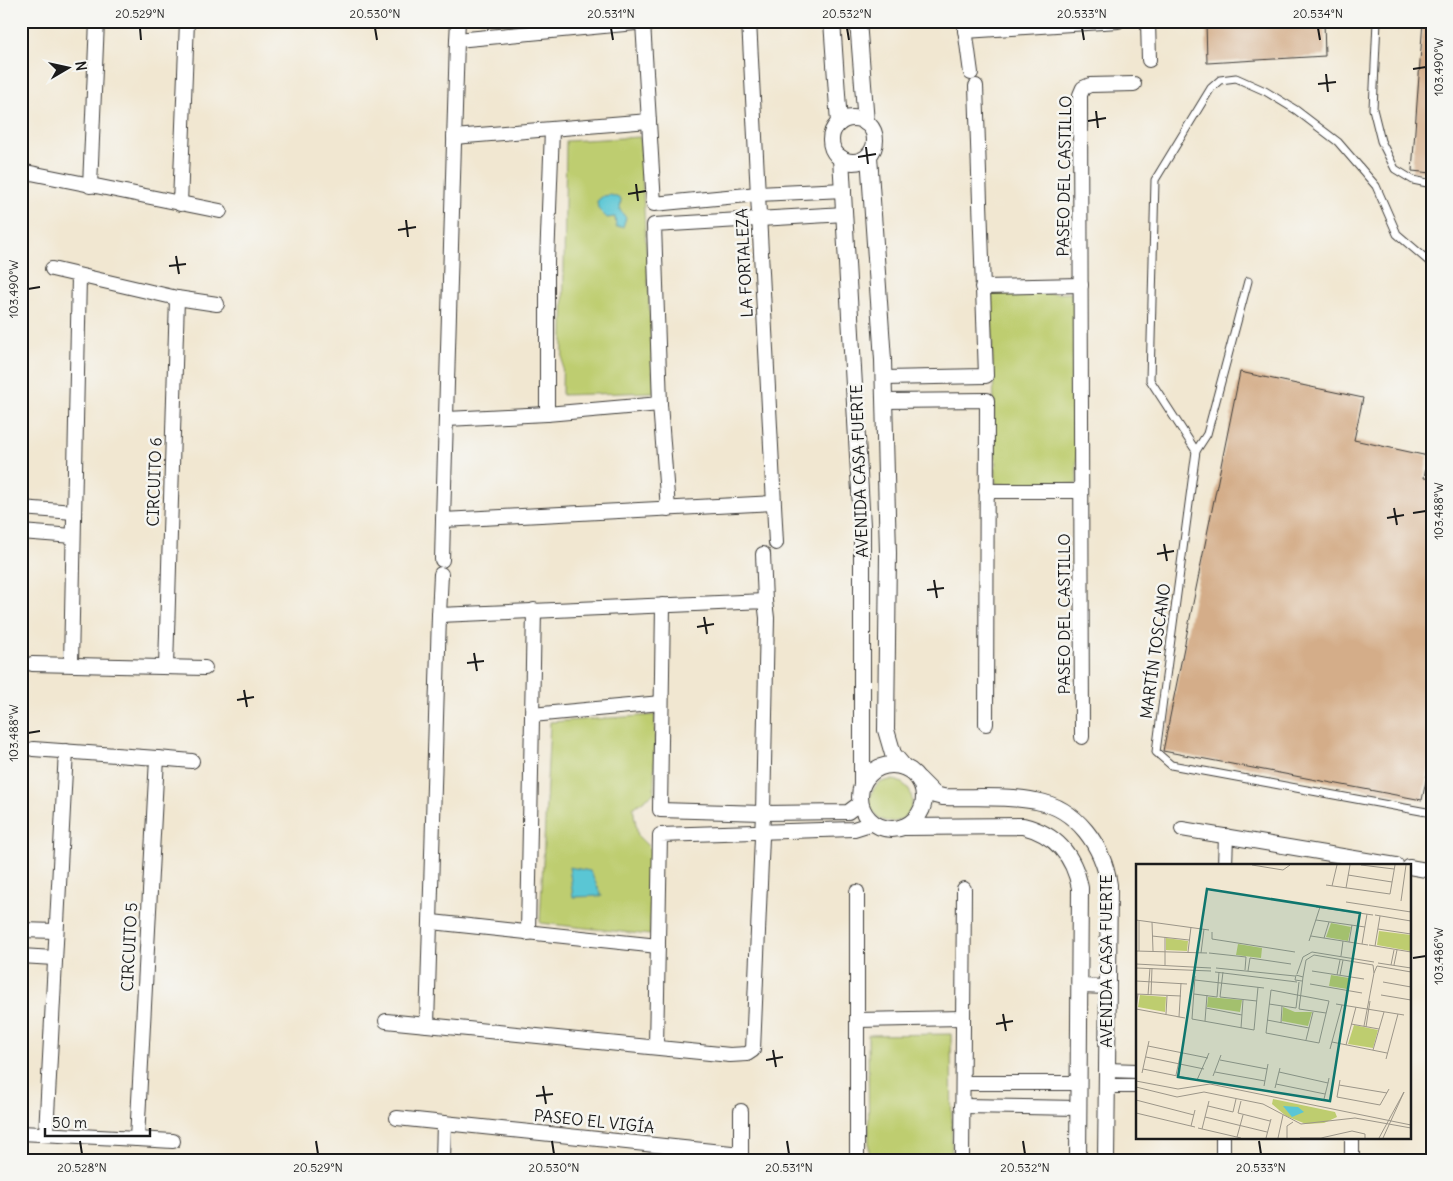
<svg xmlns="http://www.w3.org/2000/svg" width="1453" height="1181" font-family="Delius,sans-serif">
	<rect width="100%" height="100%" fill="#f6f6f2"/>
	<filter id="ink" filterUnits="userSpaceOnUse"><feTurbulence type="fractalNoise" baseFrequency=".02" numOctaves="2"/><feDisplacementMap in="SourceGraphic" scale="10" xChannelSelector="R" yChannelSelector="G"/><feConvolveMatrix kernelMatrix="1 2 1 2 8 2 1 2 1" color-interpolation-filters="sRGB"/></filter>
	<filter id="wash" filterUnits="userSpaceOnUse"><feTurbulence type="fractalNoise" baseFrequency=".0096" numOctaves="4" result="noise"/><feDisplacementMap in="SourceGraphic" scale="20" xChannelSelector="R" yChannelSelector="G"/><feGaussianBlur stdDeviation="1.12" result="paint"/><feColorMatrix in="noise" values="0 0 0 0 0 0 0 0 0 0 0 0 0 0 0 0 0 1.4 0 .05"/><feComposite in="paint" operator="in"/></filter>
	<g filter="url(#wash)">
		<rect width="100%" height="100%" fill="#f1e7d1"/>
		<!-- green -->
		<g fill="#becd6f" stroke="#6d7446">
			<polygon points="640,137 654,392 562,395 566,141"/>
			<polygon points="1075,293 1077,484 996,484 991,294"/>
			<polygon points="655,715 654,793 633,808 638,836 651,849 650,935 540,923 550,722"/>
			<circle cx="891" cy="801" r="21"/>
			<polygon points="951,1034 952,1160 869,1160 868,1035"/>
		</g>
		<!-- water -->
		<g fill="#5ac6d4" stroke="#3b7178">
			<polygon points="611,195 621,199 620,210 626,218 623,227 616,227 615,217 607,218 598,209 597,201 603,196"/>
			<polygon points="569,867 590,871 602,896 573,897"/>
		</g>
		<g id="blocks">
			<!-- building -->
			<g fill="#d4ad89">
				<polygon points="1206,21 1324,21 1325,56 1207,63"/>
				<polygon points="1423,21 1432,21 1432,173 1412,171"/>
				<polygon points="1240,372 1363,398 1354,440 1428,456 1424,478 1432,479 1432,753 1422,800 1163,751"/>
			</g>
		</g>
	</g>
	<g filter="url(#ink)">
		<use href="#blocks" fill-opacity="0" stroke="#3c3a37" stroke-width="1"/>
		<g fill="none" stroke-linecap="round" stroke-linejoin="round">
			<defs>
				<g id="service">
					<polyline points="1377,21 1373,109 1381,141 1395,169 1413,180 1432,184"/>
					<polyline points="1432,264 1397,234 1376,186 1338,142 1296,110 1265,91 1236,78 1220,80 1211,88 1155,180 1150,380 1196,451 1156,752 1171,765 1432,813"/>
					<polyline points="1196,451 1207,434 1248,281"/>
				</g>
				<g id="minor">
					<polyline points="656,21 457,40 443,520 773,503"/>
					<polyline points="749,21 776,543"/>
					<polyline points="964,21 971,73"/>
					<polyline points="1148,21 1149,60"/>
					<polyline points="643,23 654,204 758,194 844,190"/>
					<polyline points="965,31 1118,21"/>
					<polyline points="457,40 458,21"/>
					<polyline points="454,137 649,121"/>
					<polyline points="21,171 220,211"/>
					<polyline points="90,186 97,21"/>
					<polyline points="180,204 187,21"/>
					<polyline points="52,269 177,298 217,304"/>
					<polyline points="982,287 1081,285"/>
					<polyline points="884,378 986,376 976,86"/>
					<polyline points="884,401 987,400 986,724"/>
					<polyline points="547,414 547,262 552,130"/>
					<polyline points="447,419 547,414 660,404"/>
					<polyline points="986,491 1081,491"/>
					<polyline points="21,508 74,512"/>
					<polyline points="668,509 660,404 654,225 845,214"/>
					<polyline points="21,532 73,536"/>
					<polyline points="763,554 765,601"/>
					<polyline points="442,560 443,520"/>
					<polygon points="765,601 767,618 763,813 753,1050 747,1054 730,1055 427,1025 439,615"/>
					<polyline points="663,605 660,810 763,813 848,812 860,803"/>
					<polyline points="439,615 441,574"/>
					<polyline points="32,664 205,668"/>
					<polyline points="71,664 79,276"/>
					<polyline points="166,667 177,298"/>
					<polyline points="532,715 661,703"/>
					<polyline points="1082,737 1080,95 1083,88 1090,85 1134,84"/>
					<polyline points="33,749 157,758"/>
					<polyline points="1182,829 1396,865"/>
					<polyline points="1225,865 1226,836"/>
					<polyline points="1409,867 1432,871"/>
					<polyline points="432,922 658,946"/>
					<polyline points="21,930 56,931"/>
					<polyline points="528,933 534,610"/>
					<polyline points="21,956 54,958"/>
					<polyline points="1080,986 1107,987"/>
					<polyline points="857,1020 963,1018"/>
					<polyline points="386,1021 427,1025"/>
					<polyline points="656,1047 660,835 854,829 873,823"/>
					<polyline points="1107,1070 1137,1071"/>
					<polyline points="963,1083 1078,1083"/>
					<polyline points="1106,1086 1137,1086"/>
					<polyline points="962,1106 1078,1108"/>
					<polyline points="397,1118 741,1154"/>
					<polyline points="21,1133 137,1139"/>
					<polyline points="46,1134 66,751"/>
					<polyline points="1352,1137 1352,1160"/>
					<polyline points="173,1141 137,1139 157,758 192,761"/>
					<polyline points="443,1160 444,1123"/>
					<polyline points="741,1160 741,1111"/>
					<polyline points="857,1160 857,892"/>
					<polyline points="962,1160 964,889"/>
					<polyline points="1223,1160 1223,1137"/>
				</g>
				<g id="tertiary">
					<polyline points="832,21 839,123"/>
					<polyline points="858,21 866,123"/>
					<circle cx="853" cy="140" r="22"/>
					<polyline points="869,156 883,360 888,553 886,730 893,754 904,767"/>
					<polyline points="841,158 862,526 862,785"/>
					<circle cx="892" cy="797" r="32"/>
					<path d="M919,779L935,795L943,797C973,798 1006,795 1036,801C1077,808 1103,846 1109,885L1106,1160"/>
					<path d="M904,827L1023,826C1055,834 1074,855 1080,888L1078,1160"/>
				</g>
			</defs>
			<!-- service casing -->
			<use href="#service" stroke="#3c3a37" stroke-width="9"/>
			<!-- minor casing -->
			<use href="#minor" stroke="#3c3a37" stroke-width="16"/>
			<!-- tertiary casing -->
			<use href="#tertiary" stroke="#3c3a37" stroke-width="18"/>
			<!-- service -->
			<use href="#service" stroke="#fff" stroke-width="7"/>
			<!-- minor -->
			<use href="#minor" stroke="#fff" stroke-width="14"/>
			<!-- tertiary -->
			<use href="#tertiary" stroke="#fff" stroke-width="16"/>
		</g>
	</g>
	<!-- ticks -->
	<path fill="none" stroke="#1c1c1c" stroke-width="2" d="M140,28L141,40M375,28L377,40M611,28L613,40M847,28L849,40M1082,28L1084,40M1318,28L1320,40M1413,69L1426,67M1326,74L1328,92M1318,84L1336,82M1096,111L1098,128M1088,121L1106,118M866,147L868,164M858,157L876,154M636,184L638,201M628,194L646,191M406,220L408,237M398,230L416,227M176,256L179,274M169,266L186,264M28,289L40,287M1394,508L1397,525M1413,513L1426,511M1387,518L1404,515M1164,544L1167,561M1157,554L1174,551M934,580L937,598M927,590L944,588M704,617L707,634M697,627L714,624M474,653L477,671M467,663L484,661M244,690L247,707M237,700L254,697M28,733L40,731M1413,958L1426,956M1003,1014L1006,1031M996,1024L1013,1021M773,1050L776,1067M766,1060L783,1057M543,1086L546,1104M536,1096L553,1094M80,1141L82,1154M316,1141L318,1154M552,1141L554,1154M787,1141L789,1154M1023,1141L1025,1154M1259,1141L1261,1154"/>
	<g text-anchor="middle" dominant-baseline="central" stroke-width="5" stroke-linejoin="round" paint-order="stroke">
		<!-- street labels -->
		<g font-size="16" fill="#1c1c1c" stroke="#f6f6f2">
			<text transform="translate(1064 176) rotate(-89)">PASEO DEL CASTILLO</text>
			<text transform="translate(744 263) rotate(-93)">LA FORTALEZA</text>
			<text transform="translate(859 471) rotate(-92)">AVENIDA CASA FUERTE</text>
			<text transform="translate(154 482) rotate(-88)">CIRCUITO 6</text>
			<text transform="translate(1064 614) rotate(-90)">PASEO DEL CASTILLO</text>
			<text transform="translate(1155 651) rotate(-82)">MARTÍN TOSCANO</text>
			<text transform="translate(129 947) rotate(-87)">CIRCUITO 5</text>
			<text transform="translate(1106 961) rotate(-90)">AVENIDA CASA FUERTE</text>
			<text transform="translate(594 1121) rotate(6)">PASEO EL VIGÍA</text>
		</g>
	</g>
	<!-- overview -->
	<g transform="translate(1136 864)">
		<rect width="275" height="275" fill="#f1e7d1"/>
		<path d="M195,59L215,63L212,77L190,73ZM243,67L275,71L274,87L241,81ZM30,74L52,77L51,87L30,86ZM102,80L126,84L125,94L100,91ZM195,111L213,114L211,125L193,122ZM4,131L30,133L29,148L2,143ZM72,133L106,136L104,148L71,143ZM147,143L159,148H176L172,162L146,157ZM218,161L242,166L237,184L212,180ZM137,235L199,248L201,253L188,259L170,260L150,252L136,240Z" fill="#becd6f"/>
		<path d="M147,242L162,243L168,248L156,253Z" fill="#5ac6d4"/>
		<path fill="none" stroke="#9c9689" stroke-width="1" d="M116,1L147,6L154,1M225,1L258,5M212,11L256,18M190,21L254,30L259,1M196,22L201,1M210,24L214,1M265,37L270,1M210,38L275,48M180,43L237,51M239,51L275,57M0,56L73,66M180,56L229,63M3,57V87M16,58L17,87M242,65L275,70M76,68V75L159,88M16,72L53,76M175,72L232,81M29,73V101M188,74L193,58M173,77L184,43M213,78L216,61M226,80L231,50M233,81L275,88M239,82L244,52M0,87L71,89M52,88L55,63M65,89L68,65M73,89L110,93L109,106M205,92L207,77M242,99L275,104M0,100L75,104M255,101L258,86M258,101L261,86M0,104L75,107M80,104L159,112M112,107L114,94L155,100M176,107L228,115M79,108L161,118M87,108L84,133L121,137M161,110L167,93L176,88L238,98M201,111L204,96M204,111L207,96M59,112L56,155L118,166L122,123M167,113L170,96L178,91L237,101L238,109L241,102L275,108M59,116L128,124M0,117L51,120M166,117L159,116L160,111L167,113L163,145L190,149M247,118L275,123M174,120L226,129M135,126L193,137L183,179L130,169ZM0,130L45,132M58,130L81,133L83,108M12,131L14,104M15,131L16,104M245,131L275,136M133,140L160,144L163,118M200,140L268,151M70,144L106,151M0,145L49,154M0,145L2,130M30,150L31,132M43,153L45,119M131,156L173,164M69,157L71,131M145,159L146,142M215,160L243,165M228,162L238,109M230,163L234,137M105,164L107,136M170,176L177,148M196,178L251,189M210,181L220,143M12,182L72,194M194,185L206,141M237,186L248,148M10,193L68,205M250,195L262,150M84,196L131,205M144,204L143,208L192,219L193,214M7,205L61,216L73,189M79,208L129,217M6,209L13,177M40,211L45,188M77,212L85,191M204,216L201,233L244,241L253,225M0,217L42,225L74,220L275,261M140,220L189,230M203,221L251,229M128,222L132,200M0,223L41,233L68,228L127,240L165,260L219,254L275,264M139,224L143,208M188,235L192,219M0,236L58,251M105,237L102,249L134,257M72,242L97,248L100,235M0,249L59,263M69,253L131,268M55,262L59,246M62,264L105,274M66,265L73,237M101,273L107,251M130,274L135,255M142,274L147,251M151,274V262L157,258M164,274H185L216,267L229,270V274M243,274L268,228L247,274"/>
		<path fill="#0f766e" fill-opacity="0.15" stroke="#0f766e" stroke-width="2.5" d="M71,25L224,49L194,237L42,213Z"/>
		<rect width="275" height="275" fill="none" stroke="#1c1c1c" stroke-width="2.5"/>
	</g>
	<!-- margin -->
	<rect width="1453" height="1181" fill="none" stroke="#f6f6f2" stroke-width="55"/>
	<!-- north arrow -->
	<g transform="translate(68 68) rotate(81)" stroke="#f6f6f2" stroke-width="4" paint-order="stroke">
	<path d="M0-4L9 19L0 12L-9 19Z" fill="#1c1c1c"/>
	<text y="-8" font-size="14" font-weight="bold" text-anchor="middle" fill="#1c1c1c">N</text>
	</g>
	<!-- scale -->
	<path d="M45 1128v8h105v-8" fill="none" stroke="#1c1c1c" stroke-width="2.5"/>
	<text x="52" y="1128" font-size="15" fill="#1c1c1c" stroke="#f6f6f2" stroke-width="4" paint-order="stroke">50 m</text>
	<rect x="28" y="28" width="1398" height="1126" fill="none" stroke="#1c1c1c" stroke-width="2"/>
	<g font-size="12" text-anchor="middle" fill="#1c1c1c">
		<text x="140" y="18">20.529°N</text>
		<text x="375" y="18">20.530°N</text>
		<text x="611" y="18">20.531°N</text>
		<text x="847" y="18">20.532°N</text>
		<text x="1082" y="18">20.533°N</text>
		<text x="1318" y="18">20.534°N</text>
		<text transform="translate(1439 67) rotate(-90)" y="4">103.490°W</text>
		<text transform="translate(14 289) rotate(-90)" y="4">103.490°W</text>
		<text transform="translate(1439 511) rotate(-90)" y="4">103.488°W</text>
		<text transform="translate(14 733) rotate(-90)" y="4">103.488°W</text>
		<text transform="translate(1439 956) rotate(-90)" y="4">103.486°W</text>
		<text x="82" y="1172">20.528°N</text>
		<text x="318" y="1172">20.529°N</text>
		<text x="554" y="1172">20.530°N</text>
		<text x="789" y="1172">20.531°N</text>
		<text x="1025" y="1172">20.532°N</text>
		<text x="1261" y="1172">20.533°N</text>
	</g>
</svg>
